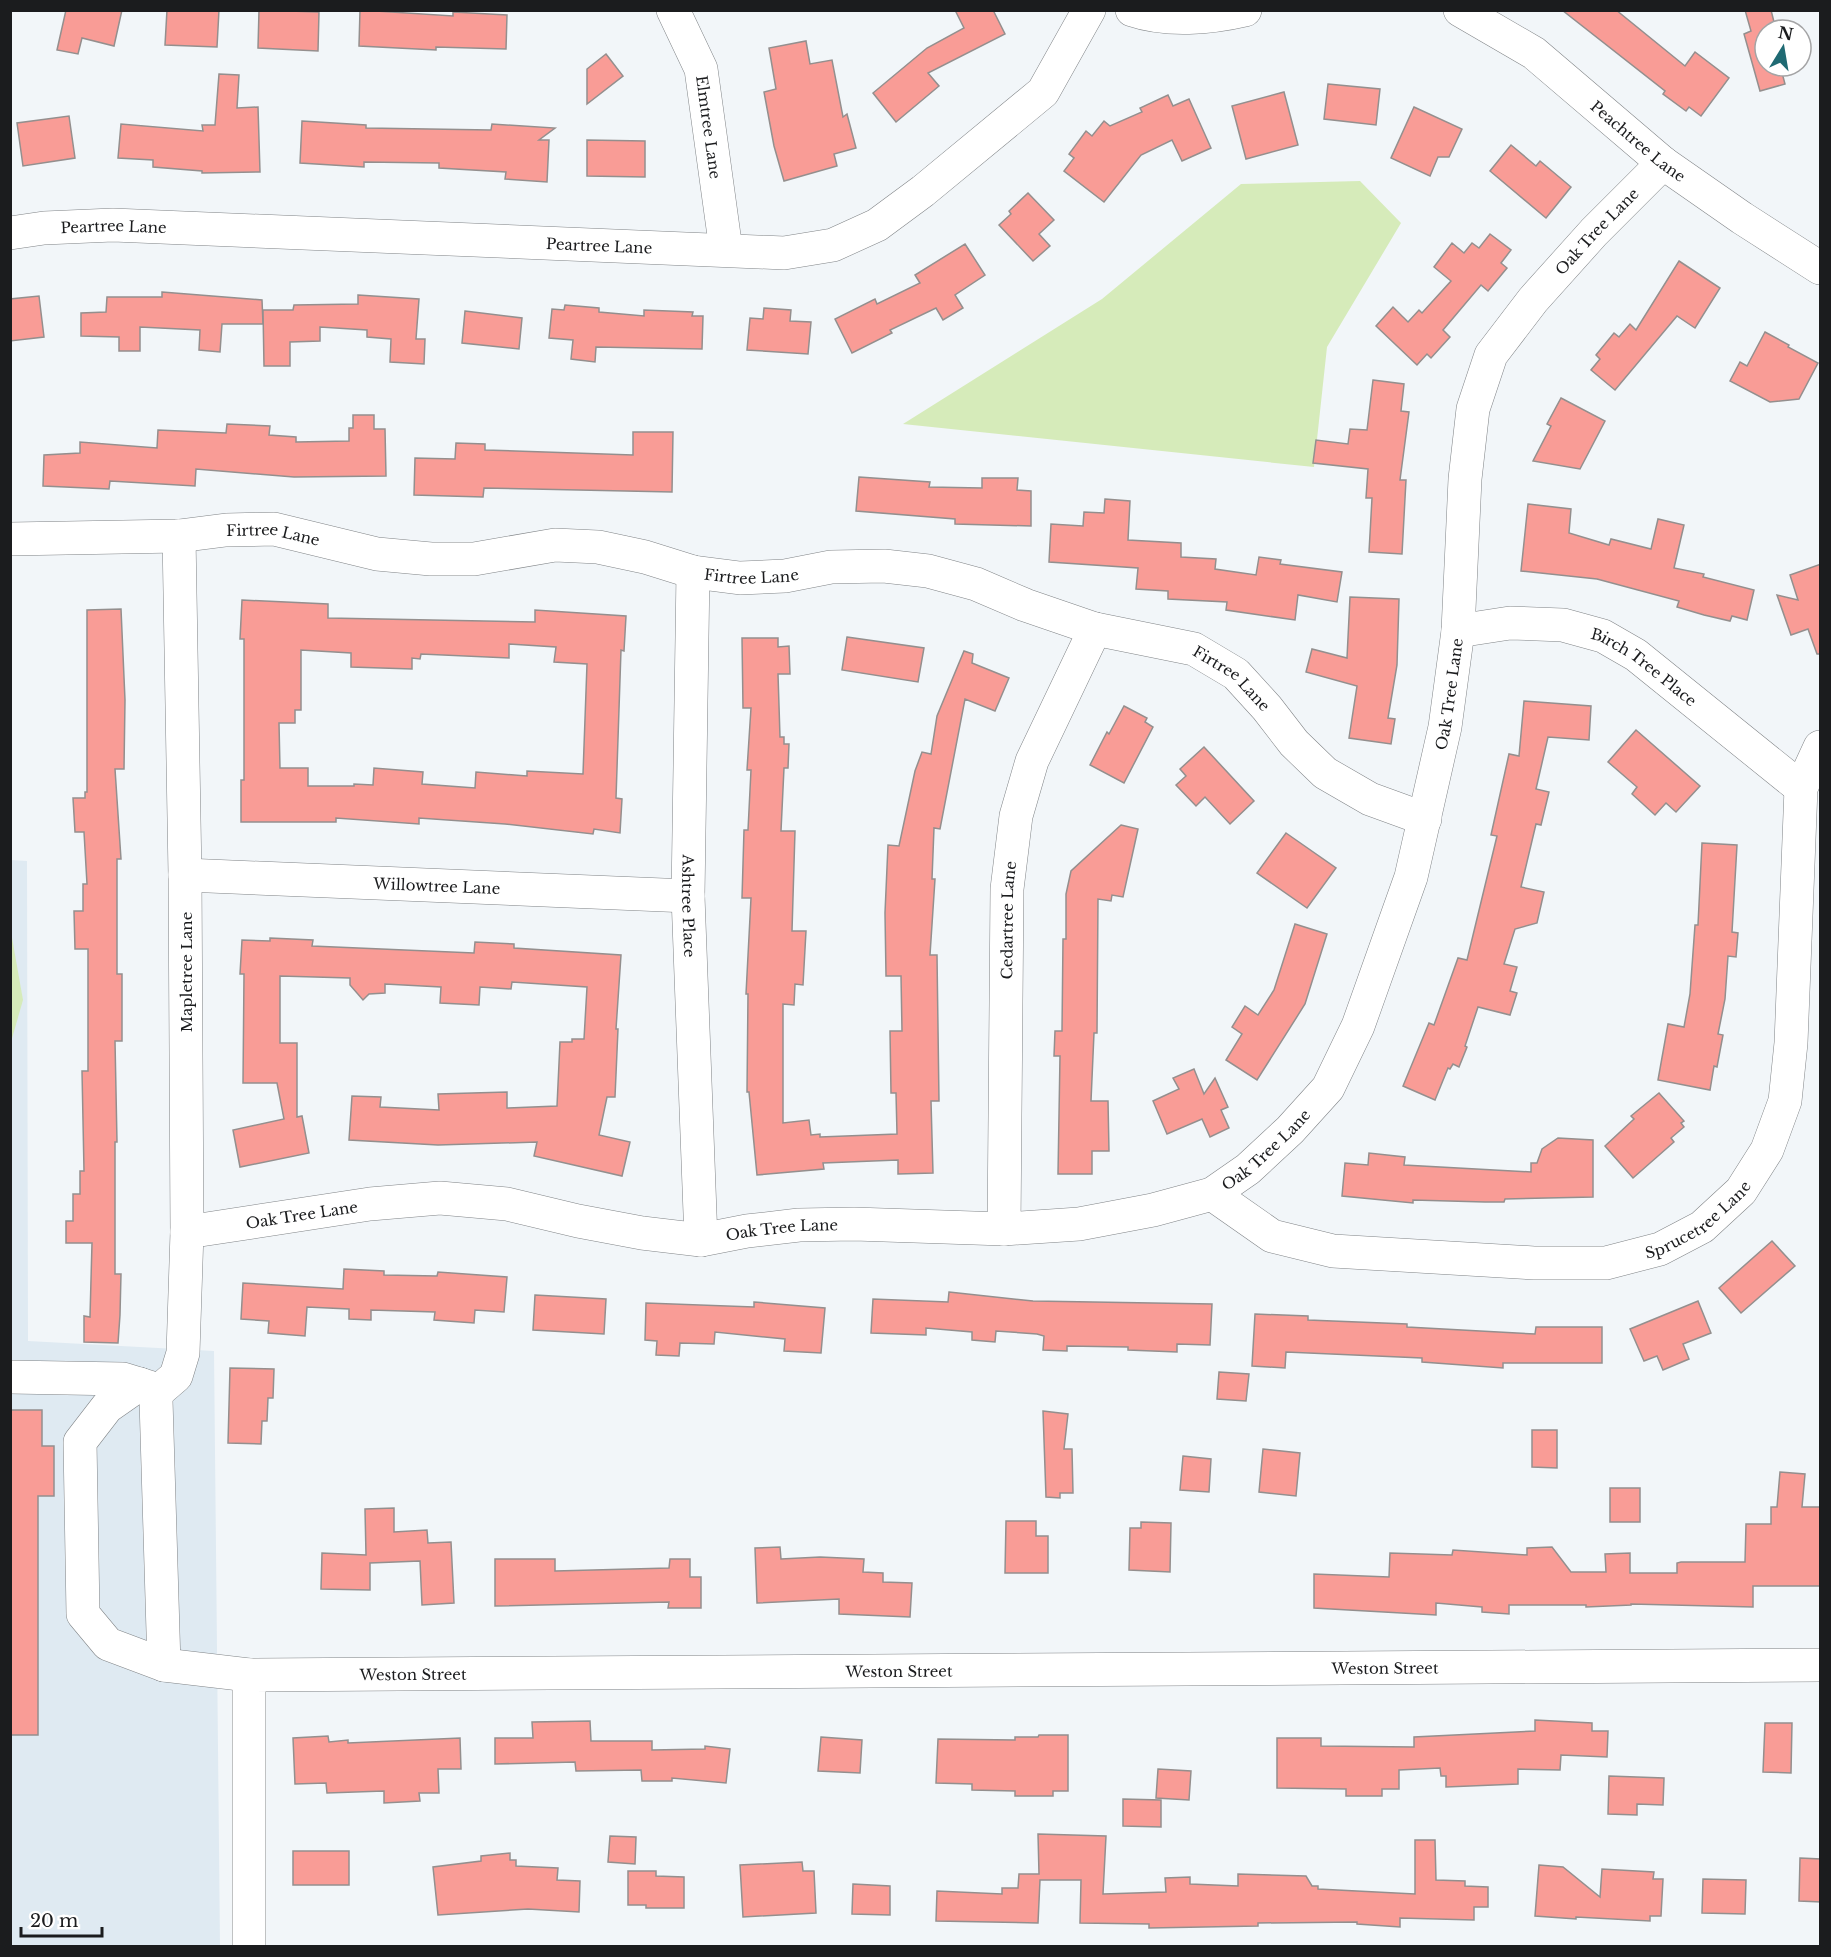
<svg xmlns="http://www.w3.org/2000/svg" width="1831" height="1957" font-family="'Libre Baskerville',serif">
	<rect width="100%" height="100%" fill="#f2f6f9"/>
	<!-- built -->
	<polygon fill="#dfeaf2" points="11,860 27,861 28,1341 214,1351 220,1946 11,1946"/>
	<!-- green -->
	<g fill="#d6ebba">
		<polygon points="1360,181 1401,223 1327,347 1314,467 903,424 1102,299 1241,184"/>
		<polygon points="11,932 23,1000 11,1042 10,1042"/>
	</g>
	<!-- building -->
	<g fill="#f99c96" stroke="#948f8e" stroke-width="1.5" fill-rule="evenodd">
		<polygon points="66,10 122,10 114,46 82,38 78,54 57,50"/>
		<polygon points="167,10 219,10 217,47 165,45"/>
		<polygon points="259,10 319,12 318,51 258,48"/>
		<polygon points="360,10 453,16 453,12 507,15 506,49 436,47 436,50 359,46"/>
		<polygon points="955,10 993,10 1005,34 928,73 939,86 896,122 873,93 927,48 964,28"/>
		<polygon points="1562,10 1616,10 1685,66 1695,52 1729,78 1701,116 1689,107 1686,111 1663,94 1665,91"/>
		<polygon points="1745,10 1771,10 1776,30 1765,30 1765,66 1786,66 1787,67 1781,69 1785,84 1760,91 1744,34 1751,31"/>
		<polygon points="806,41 810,64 832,60 843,117 847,114 856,148 834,154 837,166 784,181 774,146 764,92 776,89 769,48"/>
		<polygon points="606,54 623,76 587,104 587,69"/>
		<polygon points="219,74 239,75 237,108 258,107 260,172 202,173 202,171 153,167 153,160 118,158 121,124 203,131 202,125 215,125"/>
		<polygon points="1328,84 1380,89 1376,125 1324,119"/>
		<polygon points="1284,92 1298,145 1246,159 1232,106"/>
		<polygon points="1168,95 1173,106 1189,99 1211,148 1182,161 1172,140 1141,155 1104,202 1064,171 1074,158 1069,154 1086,131 1092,136 1104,121 1110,126 1142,112 1140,108"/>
		<polygon points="1414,107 1462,129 1449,157 1438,157 1430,176 1391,158"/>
		<polygon points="69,116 75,158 23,166 17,123"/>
		<polygon points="302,121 366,125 366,128 491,130 492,124 555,128 539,140 549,140 547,182 505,179 506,172 439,168 439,163 364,162 364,167 300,163"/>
		<polygon points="587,140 645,141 645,177 587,176"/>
		<polygon points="1511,145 1536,166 1540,161 1571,187 1546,218 1490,171"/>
		<polygon points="1028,193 1054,220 1039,234 1050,246 1033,261 999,225 1011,214 1009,211"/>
		<polygon points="1490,234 1511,250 1501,263 1507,268 1488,291 1481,285 1443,330 1450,337 1431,358 1427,354 1417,365 1376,326 1393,307 1408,322 1419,310 1422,313 1451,281 1434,267 1452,243 1464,253 1472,243 1479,248"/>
		<polygon points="965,244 985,275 955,295 963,308 943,320 936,308 890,330 892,333 852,353 835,319 875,299 877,304 920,283 915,275"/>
		<polygon points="1679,261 1720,288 1695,328 1677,316 1615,390 1591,370 1600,359 1596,355 1614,333 1619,337 1630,324 1636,330"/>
		<polygon points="162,292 262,300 263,324 222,324 220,352 199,350 200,330 140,327 140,351 119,351 119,337 81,336 81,313 106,312 107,297 162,297"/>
		<polygon points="358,295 419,299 416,339 425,339 424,364 390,362 391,339 367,337 367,330 320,327 320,341 290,342 290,366 264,366 263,310 293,310 294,305 358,304"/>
		<polygon points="39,296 44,337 10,341 10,299"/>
		<polygon points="565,305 599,308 599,312 644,316 644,310 693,312 692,316 703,316 702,349 596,347 595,362 571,359 573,340 549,338 552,309 564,310"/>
		<polygon points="764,308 791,310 790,321 811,322 808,354 747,350 750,318 763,319"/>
		<polygon points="465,311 522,318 519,349 462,343"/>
		<polygon points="1765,332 1789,345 1788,347 1818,363 1799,399 1770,402 1730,381 1740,362 1747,366"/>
		<polygon points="1373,380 1404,384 1401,411 1409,412 1400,480 1406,480 1402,554 1369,552 1372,498 1366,498 1368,469 1313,463 1316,440 1348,444 1350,429 1367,430"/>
		<polygon points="1561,398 1605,421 1580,469 1533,461 1551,426 1547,424"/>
		<polygon points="353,415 374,415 374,429 385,429 386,476 294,477 196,469 195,486 110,481 109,489 43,486 44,455 80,453 80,442 157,448 158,430 226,433 227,424 270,426 269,435 296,437 296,442 349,441 349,428 353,428"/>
		<polygon points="633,432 673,432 672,492 484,488 483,497 414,495 415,458 455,459 456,443 485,444 485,450 633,455"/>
		<polygon points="859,477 930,482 929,487 982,488 982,478 1018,478 1017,490 1031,491 1031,526 955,524 955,519 856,511"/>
		<polygon points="1105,499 1130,501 1128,540 1181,543 1181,557 1216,559 1215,569 1256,575 1259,557 1281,560 1280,564 1342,572 1337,602 1298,595 1295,620 1226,610 1227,602 1168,599 1168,591 1136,589 1138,568 1049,562 1051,524 1083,526 1084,512 1104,513"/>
		<polygon points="1528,504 1571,509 1569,533 1609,545 1611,539 1651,549 1658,519 1684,525 1674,568 1704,574 1703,577 1754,590 1747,620 1732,616 1730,621 1704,615 1677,607 1679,601 1597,579 1521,571"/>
		<polygon points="1821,564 1821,654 1817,654 1808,629 1791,635 1777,595 1798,600 1790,575"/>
		<polygon points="1350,597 1399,599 1397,665 1388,718 1395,719 1391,744 1349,738 1357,686 1306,672 1312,649 1347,658"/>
		<path d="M242,600L328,604V618L535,622V610L626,616L624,651L621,650L616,798L622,799L620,833L594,829L593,834L505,824L419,818V824L336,818V822H241V780H244V639H240ZM509,644L556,647L554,662L587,664L583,774L527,771V776L476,772L475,788L422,784L423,772L374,768L373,785L354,784V786H308V768H280L279,723H295V710H301V650L351,653V667L412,669V658L420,659L421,654L509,658Z"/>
		<polygon points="121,609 125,700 124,769 115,769 121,859 117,859 117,974 122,974 122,1041 115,1041 117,1142 115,1142 115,1274 121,1274 120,1315 118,1343 84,1342 84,1316 90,1317 92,1243 66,1243 66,1221 73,1221 73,1194 80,1194 80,1171 84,1171 82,1071 88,1071 88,949 75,949 74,911 83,911 83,884 87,884 84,832 75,832 73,798 85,798 85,792 87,792 87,610"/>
		<polygon points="847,637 924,648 918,682 842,670"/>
		<polygon points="742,638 778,638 778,647 789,646 790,674 778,674 780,737 784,737 784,744 789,744 788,768 784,768 781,831 795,831 792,931 806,931 803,985 795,984 794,1005 783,1004 783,1123 809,1120 811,1135 820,1134 820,1137 897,1134 896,1093 891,1093 890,1031 902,1031 901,976 886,976 885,913 888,845 899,846 915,771 922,752 931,754 937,716 964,651 973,654 972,663 1009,678 995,711 965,699 940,829 934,828 932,879 935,879 930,955 937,955 939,1101 931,1101 933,1173 898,1174 898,1160 823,1163 824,1169 757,1175 749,1092 747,1092 748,994 746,994 751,898 742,898 744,830 748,830 751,770 747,770 751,708 743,708"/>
		<polygon points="1524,701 1591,706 1589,740 1548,737 1536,789 1549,792 1541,825 1536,824 1521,887 1544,892 1537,923 1515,929 1504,964 1517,967 1510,991 1517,993 1510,1015 1478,1007 1465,1046 1467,1047 1459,1067 1453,1064 1450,1069 1448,1068 1435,1100 1403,1086 1429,1023 1434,1025 1458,958 1467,960 1497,836 1491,835 1509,754 1519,756"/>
		<polygon points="1124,706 1147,718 1145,722 1153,727 1124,783 1090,765 1107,732 1109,734"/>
		<polygon points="1636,730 1700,786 1676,812 1666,803 1655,815 1632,794 1637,787 1608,762"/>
		<polygon points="1204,747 1254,801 1230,824 1205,797 1196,806 1176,785 1186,776 1180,769"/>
		<polygon points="1121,825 1138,829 1123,897 1112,895 1111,901 1098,899 1097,1033 1094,1033 1091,1101 1108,1101 1109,1151 1092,1151 1092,1174 1058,1174 1060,1056 1054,1056 1055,1031 1062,1031 1063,939 1066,939 1066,894 1071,871"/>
		<polygon points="1286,833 1336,868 1307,908 1257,873"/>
		<polygon points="1702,843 1737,845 1732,932 1738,933 1736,957 1728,956 1725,999 1718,1034 1723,1035 1717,1067 1714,1066 1710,1090 1658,1080 1668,1024 1684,1027 1690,994 1695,925 1698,925"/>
		<polygon points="1295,924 1327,934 1305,1004 1257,1080 1226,1060 1242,1034 1232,1027 1245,1006 1258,1015 1274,990"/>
		<polygon points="270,938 313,940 312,946 474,953 475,942 514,944 514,948 621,955 616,1029 618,1029 615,1097 607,1097 599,1135 630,1142 622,1176 534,1156 537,1142 438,1145 349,1140 352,1096 381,1097 380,1107 439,1110 438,1094 507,1092 507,1108 557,1106 560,1042 572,1042 572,1039 584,1039 587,987 512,982 511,989 480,987 479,1005 440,1003 441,987 385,984 385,993 369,994 363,1000 350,985 350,978 280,976 280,1043 297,1043 297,1117 302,1116 309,1153 240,1167 233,1130 284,1119 277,1083 243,1083 244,974 240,974 242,940 270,941"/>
		<polygon points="1194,1069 1204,1094 1215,1078 1228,1107 1221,1110 1229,1128 1210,1137 1202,1119 1167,1134 1153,1101 1179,1089 1173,1078"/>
		<polygon points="1659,1093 1684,1121 1681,1123 1684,1127 1671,1138 1674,1142 1633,1178 1605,1146 1634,1119 1631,1116"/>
		<polygon points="1558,1138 1593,1140 1593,1197 1505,1199 1504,1202 1485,1202 1413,1200 1413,1203 1342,1196 1345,1163 1368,1165 1369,1153 1405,1157 1404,1165 1531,1172 1531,1163 1537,1163 1542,1149"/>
		<polygon points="1772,1241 1795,1266 1741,1313 1719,1288"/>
		<polygon points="344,1269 384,1271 384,1275 437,1276 438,1272 507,1277 504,1312 475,1310 474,1323 434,1320 435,1312 371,1310 371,1320 349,1319 349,1309 307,1307 305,1336 268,1333 269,1321 241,1319 243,1283 343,1289"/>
		<polygon points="949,1292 1033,1301 1212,1304 1210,1345 1177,1344 1177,1352 1128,1350 1128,1347 1067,1346 1067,1351 1043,1350 1044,1336 1037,1334 996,1331 995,1342 972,1340 972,1332 926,1328 926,1335 871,1333 873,1299 948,1302"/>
		<polygon points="535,1295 606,1299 604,1334 533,1330"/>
		<polygon points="1698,1301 1711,1333 1683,1344 1689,1359 1663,1370 1657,1356 1644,1361 1630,1329"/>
		<polygon points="754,1302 825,1308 821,1353 784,1351 785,1339 715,1332 714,1344 680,1343 679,1356 656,1355 657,1341 645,1340 646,1303 754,1307"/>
		<polygon points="1255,1314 1308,1316 1308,1320 1407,1324 1407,1327 1535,1334 1536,1327 1602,1327 1602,1363 1503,1363 1503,1368 1422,1362 1422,1358 1286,1352 1285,1368 1252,1366"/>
		<polygon points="230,1368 274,1369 273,1398 268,1398 267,1421 262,1421 261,1444 228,1443"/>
		<polygon points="1219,1372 1249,1374 1246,1401 1217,1399"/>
		<polygon points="10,1410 42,1410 42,1446 54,1446 54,1496 38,1496 38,1735 10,1735"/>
		<polygon points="1043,1411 1068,1414 1064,1449 1072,1449 1073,1493 1060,1493 1060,1498 1046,1497"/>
		<polygon points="1532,1430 1557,1430 1557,1468 1532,1467"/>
		<polygon points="1263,1449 1300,1453 1296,1496 1259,1492"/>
		<polygon points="1183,1456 1211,1459 1209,1492 1180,1490"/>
		<polygon points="1780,1472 1805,1474 1802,1507 1821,1507 1821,1586 1753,1586 1753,1607 1631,1604 1631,1605 1586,1607 1586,1605 1509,1605 1509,1614 1482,1612 1482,1607 1436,1603 1436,1615 1314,1608 1314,1574 1389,1577 1390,1553 1452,1555 1453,1550 1527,1555 1527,1548 1552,1547 1571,1572 1606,1572 1605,1554 1630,1553 1630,1573 1677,1573 1677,1563 1681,1562 1745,1562 1746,1524 1771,1524 1771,1507 1777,1507"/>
		<rect x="1610" y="1488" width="30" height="34"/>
		<polygon points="394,1508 394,1532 427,1530 428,1543 451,1542 454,1603 422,1605 420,1561 370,1563 370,1590 321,1589 322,1553 366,1555 365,1509"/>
		<polygon points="1006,1521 1036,1521 1036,1536 1048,1536 1048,1573 1005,1573"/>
		<polygon points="1141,1522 1171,1523 1170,1572 1129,1570 1130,1528 1141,1528"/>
		<polygon points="780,1547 781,1559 820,1557 864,1559 863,1572 883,1573 883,1582 912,1583 910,1617 839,1614 839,1599 757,1603 755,1548"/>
		<polygon points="495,1559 555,1559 555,1571 669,1568 670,1559 690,1559 690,1577 701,1577 701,1608 668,1608 669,1602 495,1606"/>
		<polygon points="1535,1720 1592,1723 1592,1731 1608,1731 1607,1757 1561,1755 1560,1770 1518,1769 1518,1784 1446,1787 1446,1776 1441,1776 1440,1768 1399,1770 1399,1789 1382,1789 1382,1796 1346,1796 1346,1789 1277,1788 1277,1738 1321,1738 1321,1746 1414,1747 1414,1737 1535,1731"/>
		<polygon points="590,1721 591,1741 652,1741 652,1750 705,1749 705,1746 730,1749 726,1783 672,1778 672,1781 642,1781 641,1770 576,1771 575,1762 495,1764 495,1738 533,1738 532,1722"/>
		<polygon points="1765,1723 1792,1723 1791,1773 1763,1772"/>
		<polygon points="1039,1735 1068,1735 1068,1791 1053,1791 1053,1796 1015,1796 1015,1791 972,1790 972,1784 936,1783 938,1739 1015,1740 1015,1737 1038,1737"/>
		<polygon points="328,1736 329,1742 348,1740 348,1743 460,1738 461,1769 438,1769 439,1793 419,1793 420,1801 384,1803 384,1791 327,1793 326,1783 295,1784 293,1738"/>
		<polygon points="821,1737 862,1740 860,1773 818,1771"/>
		<polygon points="1158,1769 1191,1771 1189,1800 1156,1798"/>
		<polygon points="1609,1776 1664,1778 1663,1805 1637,1804 1637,1815 1608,1814"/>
		<polygon points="1123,1799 1161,1800 1161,1827 1123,1826"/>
		<polygon points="1038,1834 1106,1836 1103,1894 1166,1892 1165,1878 1190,1877 1190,1884 1238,1886 1238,1874 1306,1876 1312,1886 1318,1886 1318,1889 1415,1894 1415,1840 1435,1840 1436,1880 1465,1881 1465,1886 1488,1887 1488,1907 1474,1907 1474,1920 1400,1918 1400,1927 1357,1924 1357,1922 1258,1923 1258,1926 1149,1928 1149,1924 1080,1923 1081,1880 1040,1880 1038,1923 936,1921 937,1891 1002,1894 1002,1888 1018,1888 1019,1874 1039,1874"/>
		<polygon points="610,1836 636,1837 635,1864 608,1862"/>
		<rect x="293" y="1851" width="56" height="34"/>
		<polygon points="510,1853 510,1860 516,1860 516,1866 558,1868 557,1880 580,1881 579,1912 528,1909 438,1915 433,1867 481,1861 481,1856"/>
		<polygon points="1800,1858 1821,1859 1821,1902 1799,1901"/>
		<polygon points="802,1862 803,1871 814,1871 816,1913 743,1917 740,1865"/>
		<polygon points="1539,1865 1563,1867 1600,1897 1602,1869 1654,1872 1653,1879 1663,1879 1661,1916 1650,1916 1650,1921 1576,1917 1576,1919 1535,1916"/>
		<polygon points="628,1871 656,1871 656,1876 684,1877 684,1908 646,1908 646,1905 628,1905"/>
		<polygon points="1703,1879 1746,1880 1745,1914 1702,1913"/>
		<polygon points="853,1884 890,1886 890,1915 852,1914"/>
	</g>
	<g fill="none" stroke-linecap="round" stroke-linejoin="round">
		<defs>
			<g id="minor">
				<path id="s1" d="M673,10L701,69L726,250"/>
				<path d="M1132,10C1167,22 1211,18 1245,10"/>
				<path id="s2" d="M1460,10L1534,53L1663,163L1742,218L1820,268"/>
				<path id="s3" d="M10,233L44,228L113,225L784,253L833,245L877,225L923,191L1043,92L1089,10"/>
				<path id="s4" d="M10,539L179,536L226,530L274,529L377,554L431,559H474L555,545L598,547L645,557L693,572L740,578L785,576L831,567L884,566L928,571L976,584L1025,605L1095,629L1194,649L1236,674L1267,708L1294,743L1325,773L1370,799L1425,819"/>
				<path id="s5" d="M693,572L688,896L701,1240"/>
				<path id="s6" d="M1458,631L1510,623L1563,625L1603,636L1636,655L1801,788"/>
				<path id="s7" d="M185,875L688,896"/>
				<path id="s8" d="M1212,1194L1272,1236L1333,1251L1534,1263H1606L1660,1249L1702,1227L1741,1191L1767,1150L1785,1101L1791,1043L1801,788L1820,747"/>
				<path id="s9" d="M1004,1229L1007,889L1016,816L1032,761L1095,629"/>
				<path id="s10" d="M187,1232L370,1204L440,1198L507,1204L578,1221L642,1233L701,1240L747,1231L799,1225L854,1224L1004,1229L1079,1224L1153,1210L1212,1194L1248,1169L1290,1130L1328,1088L1358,1026L1411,877L1445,727L1458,631L1465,479L1473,409L1491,355L1533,300L1594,232L1663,163"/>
				<polyline points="10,1377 123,1379 149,1387 156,1400 164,1665"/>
				<polyline points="140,1384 107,1407 80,1442 83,1614 108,1644 164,1665 249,1675"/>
				<polyline points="154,1395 176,1376 183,1353 187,1232 185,875 179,536"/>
				<path id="s11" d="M249,1946V1675L1820,1665"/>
			</g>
		</defs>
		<!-- minor casing -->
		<use href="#minor" stroke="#808487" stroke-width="34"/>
		<!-- minor -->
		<use href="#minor" stroke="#fff" stroke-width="33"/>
	</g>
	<g text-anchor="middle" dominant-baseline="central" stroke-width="6" stroke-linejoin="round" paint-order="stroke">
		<!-- street labels -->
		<g font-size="15" fill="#1b1c1e" stroke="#fff">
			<text stroke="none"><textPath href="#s1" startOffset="124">Elmtree Lane</textPath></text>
			<text stroke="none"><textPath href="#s2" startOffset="222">Peachtree Lane</textPath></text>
			<text stroke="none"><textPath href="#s3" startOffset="104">Peartree Lane</textPath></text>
			<text stroke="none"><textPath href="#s10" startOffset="2114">Oak Tree Lane</textPath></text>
			<text stroke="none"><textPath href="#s3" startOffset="590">Peartree Lane</textPath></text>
			<text stroke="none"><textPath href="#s4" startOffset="264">Firtree Lane</textPath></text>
			<text stroke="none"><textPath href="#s4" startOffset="750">Firtree Lane</textPath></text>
			<text stroke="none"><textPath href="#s6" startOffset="198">Birch Tree Place</textPath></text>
			<text stroke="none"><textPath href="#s4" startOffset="1254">Firtree Lane</textPath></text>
			<text stroke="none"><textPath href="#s10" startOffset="1608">Oak Tree Lane</textPath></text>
			<text stroke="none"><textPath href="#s7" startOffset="252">Willowtree Lane</textPath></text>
			<text stroke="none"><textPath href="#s5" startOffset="334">Ashtree Place</textPath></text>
			<text stroke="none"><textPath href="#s9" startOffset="309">Cedartree Lane</textPath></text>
			<text transform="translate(186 972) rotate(-90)">Mapletree Lane</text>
			<text stroke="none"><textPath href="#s10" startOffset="1106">Oak Tree Lane</textPath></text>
			<text stroke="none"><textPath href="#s10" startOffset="116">Oak Tree Lane</textPath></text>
			<text stroke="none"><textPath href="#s8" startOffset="513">Sprucetree Lane</textPath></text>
			<text stroke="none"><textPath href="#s10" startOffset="602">Oak Tree Lane</textPath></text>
			<text stroke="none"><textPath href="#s11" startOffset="1407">Weston Street</textPath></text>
			<text stroke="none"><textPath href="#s11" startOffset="921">Weston Street</textPath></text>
			<text stroke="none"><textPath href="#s11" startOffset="435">Weston Street</textPath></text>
		</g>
	</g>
	<!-- border -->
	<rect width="1831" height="1957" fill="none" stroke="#1b1c1e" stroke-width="24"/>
	<!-- north arrow -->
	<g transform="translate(1783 48) rotate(11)"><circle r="28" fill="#ffffff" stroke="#a4a4a5" stroke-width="1.5"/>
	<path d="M0-4.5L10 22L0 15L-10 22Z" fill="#1f6a73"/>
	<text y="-9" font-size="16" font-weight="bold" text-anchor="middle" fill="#1b1c1e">N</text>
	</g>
	<!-- scale -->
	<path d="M21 1927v9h81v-9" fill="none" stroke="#1b1c1e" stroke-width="3"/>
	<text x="30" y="1927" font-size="18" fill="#1b1c1e" stroke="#ffffff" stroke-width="4.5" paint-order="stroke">20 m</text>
</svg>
